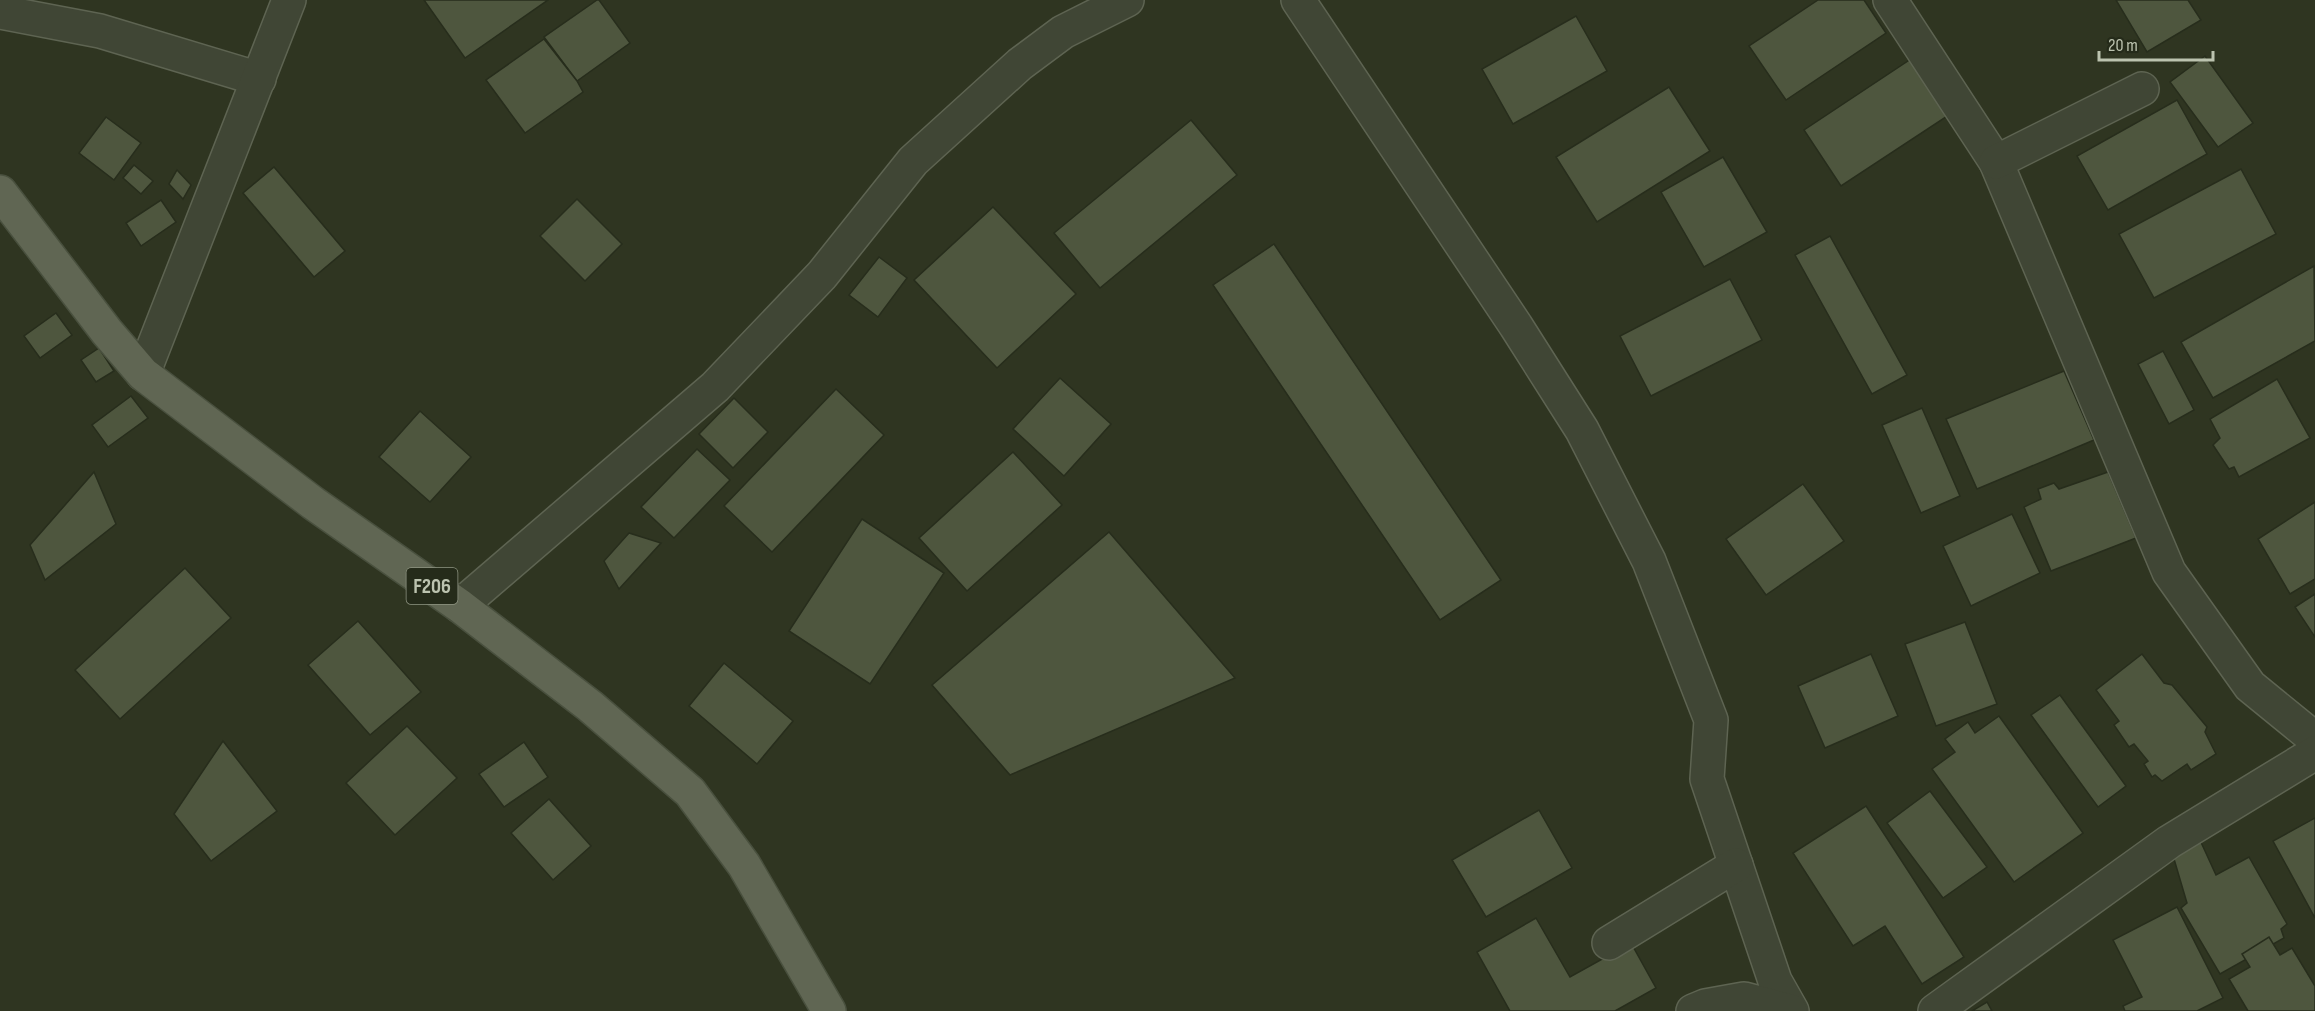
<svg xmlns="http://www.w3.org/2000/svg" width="2315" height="1011" font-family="'Sofia Sans Condensed',sans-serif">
	<rect width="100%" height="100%" fill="#2f3521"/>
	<!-- building -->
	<g fill="#4e563e" stroke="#272d1c" stroke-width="1.5">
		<polygon points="424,0 548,0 465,58"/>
		<polygon points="597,0 599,0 630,43 577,81 544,37"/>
		<polygon points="1818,0 1864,0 1886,33 1786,100 1749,46"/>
		<polygon points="2116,0 2188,0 2201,20 2147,52"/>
		<polygon points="1576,16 1607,71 1513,124 1482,69"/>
		<polygon points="544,39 577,81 583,92 525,133 486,80"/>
		<polygon points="2205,56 2253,123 2218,147 2170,82"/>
		<polygon points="1914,57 1952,113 1841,186 1804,130"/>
		<polygon points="1669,87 1710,151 1597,222 1556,157"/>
		<polygon points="2177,100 2207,154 2108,210 2077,156"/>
		<polygon points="106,117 141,143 114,180 79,153"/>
		<polygon points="1191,120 1237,175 1100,288 1054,233"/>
		<polygon points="1723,157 1767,232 1704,267 1661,192"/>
		<polygon points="134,165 153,181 141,194 123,178"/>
		<polygon points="274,167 345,251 314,277 243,193"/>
		<polygon points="2241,169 2276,234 2154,298 2119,234"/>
		<polygon points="177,170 191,185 183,199 169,184"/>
		<polygon points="577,199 622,244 585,281 540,236"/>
		<polygon points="161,200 176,222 141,246 126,223"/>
		<polygon points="993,207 1076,294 997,368 914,280"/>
		<polygon points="1830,236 1907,375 1872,394 1795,255"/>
		<polygon points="1274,244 1501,580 1440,620 1213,285"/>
		<polygon points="879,257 907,278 878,317 849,295"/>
		<polygon points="2314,266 2315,341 2213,398 2181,342"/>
		<polygon points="1730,279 1762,340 1651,396 1620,336"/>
		<polygon points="56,313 72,335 40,358 24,336"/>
		<polygon points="99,348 114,371 96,382 81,360"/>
		<polygon points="2163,351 2194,410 2169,424 2138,364"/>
		<polygon points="2064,371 2094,440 1977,489 1946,419"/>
		<polygon points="1060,378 1111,424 1064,476 1013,429"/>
		<polygon points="2277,379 2310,438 2239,477 2234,467 2229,469 2213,445 2220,438 2210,419"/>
		<polygon points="836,389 884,435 772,552 724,506"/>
		<polygon points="131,396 148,418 108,447 92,425"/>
		<polygon points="734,398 768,432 733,468 699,434"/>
		<polygon points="1922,408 1960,496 1921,513 1882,425"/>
		<polygon points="420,411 471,457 430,502 379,457"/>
		<polygon points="697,449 730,480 674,538 641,507"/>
		<polygon points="1013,452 1062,505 967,591 919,538"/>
		<polygon points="94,472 116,524 45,580 30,545"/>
		<polygon points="2108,472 2136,538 2051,571 2024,507 2041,499 2038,489 2054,483 2059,489"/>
		<polygon points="1803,484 1844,541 1766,595 1726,539"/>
		<polygon points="2315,502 2315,579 2290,594 2258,539"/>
		<polygon points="2012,514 2040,573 1971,606 1943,546"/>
		<polygon points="862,519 944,573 870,684 789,631"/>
		<polygon points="1109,532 1235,678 1010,775 932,685"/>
		<polygon points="629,533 661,543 619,589 604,561"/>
		<polygon points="185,568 231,618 120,719 75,670"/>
		<polygon points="2315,594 2315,637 2295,607"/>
		<polygon points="358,621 421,692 370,735 308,665"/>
		<polygon points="1965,622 1997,704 1936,726 1905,644"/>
		<polygon points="1871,654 1898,716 1825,748 1798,686"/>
		<polygon points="2142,654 2164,683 2172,685 2207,727 2205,732 2216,754 2191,770 2187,764 2162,781 2155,775 2152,777 2144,764 2148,761 2134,744 2129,747 2114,725 2119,721 2096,690"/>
		<polygon points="724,663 793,721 757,764 689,706"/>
		<polygon points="2060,695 2126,786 2098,807 2031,715"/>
		<polygon points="1999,716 2083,833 2014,882 1932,769 1955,752 1945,739 1968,722 1975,733"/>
		<polygon points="407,726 457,778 395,835 346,783"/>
		<polygon points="223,741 277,811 211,861 174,814"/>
		<polygon points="524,742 548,777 504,807 479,774"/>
		<polygon points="1930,791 1987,867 1943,898 1887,823"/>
		<polygon points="549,799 591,846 553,880 511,833"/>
		<polygon points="1866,806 1964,957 1922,984 1885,926 1853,946 1793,853"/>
		<polygon points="1539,810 1572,868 1486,917 1452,860"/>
		<polygon points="2315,818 2315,918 2273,841"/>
		<polygon points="2194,827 2216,875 2249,857 2287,924 2281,929 2284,938 2220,974 2181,908 2187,903 2169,842"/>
		<polygon points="2177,907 2223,998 2197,1011 2125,1011 2123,1006 2142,997 2113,940"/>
		<polygon points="1536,918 1570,977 1631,943 1656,988 1615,1011 1510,1011 1477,952"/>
		<polygon points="2269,937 2280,955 2292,948 2315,986 2315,1011 2248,1011 2229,979 2250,967 2242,954"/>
		<polygon points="1987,1002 1992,1011 1972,1011"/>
	</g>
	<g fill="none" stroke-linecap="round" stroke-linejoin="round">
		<defs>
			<g id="minor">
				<polyline points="1298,0 1516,326 1582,430 1649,561 1711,720 1707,779 1775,981 1792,1011"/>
				<polyline points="1890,0 1996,162 2169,572 2250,686 2315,739"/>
				<polyline points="0,12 100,31 259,79"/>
				<polyline points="1996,162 2142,89"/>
				<polyline points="143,374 289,0"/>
				<polyline points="460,606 715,387 822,275 913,161 1020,64 1063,32 1127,0"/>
				<polyline points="1609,943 1736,865"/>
				<polyline points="1693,1011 1705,1006 1744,999 1790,1011"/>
				<polyline points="1935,1011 2169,842 2315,753"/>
			</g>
			<polyline id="major" points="0,192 107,332 143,374 313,503 460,606 590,706 690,792 744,865 829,1011"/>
		</defs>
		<!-- minor casing -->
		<use href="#minor" stroke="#5e6452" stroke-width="36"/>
		<!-- major casing -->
		<use href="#major" stroke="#49503e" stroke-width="36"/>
		<!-- minor -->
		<use href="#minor" stroke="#404635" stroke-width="33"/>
		<!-- major -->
		<use href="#major" stroke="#606653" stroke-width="33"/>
	</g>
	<g text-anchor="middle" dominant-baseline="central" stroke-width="6" stroke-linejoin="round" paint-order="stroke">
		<!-- shield labels -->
		<rect fill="#252b1a" stroke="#8f9582" stroke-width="1.5" x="406.5" y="568" width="51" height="36" rx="4.5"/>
		<g font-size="21" font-weight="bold" fill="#bcc3af">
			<text x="432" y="586">F206</text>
		</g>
	</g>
	<!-- scale -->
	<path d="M2099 51v9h114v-9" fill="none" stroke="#bcc3af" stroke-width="3"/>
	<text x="2108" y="51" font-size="18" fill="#bcc3af" stroke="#252b1a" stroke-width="4.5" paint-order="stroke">20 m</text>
</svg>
